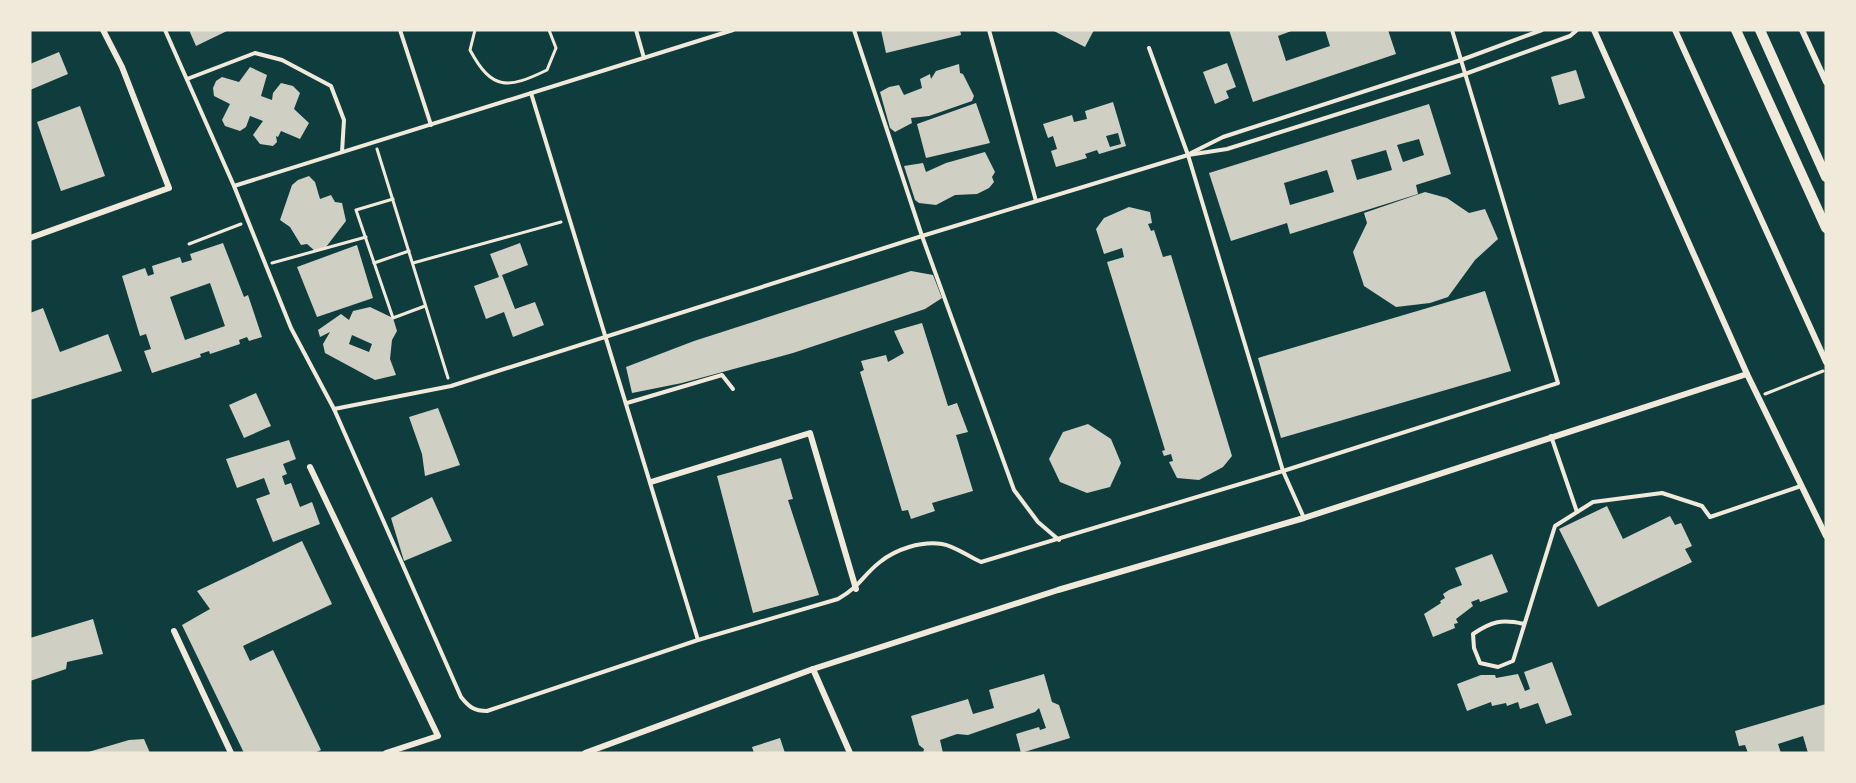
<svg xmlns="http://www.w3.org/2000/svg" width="1856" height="783" font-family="Raleway,sans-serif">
	<rect width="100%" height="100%" fill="#0f3d3e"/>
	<!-- building -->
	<g fill="#cfcfc3" fill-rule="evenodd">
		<polygon points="189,30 229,30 196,46"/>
		<polygon points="881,30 960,30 961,35 886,53"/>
		<polygon points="1052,30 1094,30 1085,47"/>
		<polygon points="1229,30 1294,30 1278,36 1286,61 1330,46 1325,30 1388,30 1396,54 1253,102"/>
		<polygon points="59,52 68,74 30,90 30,64"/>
		<polygon points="1227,63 1236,87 1226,91 1229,98 1215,104 1203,72"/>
		<polygon points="959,64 960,73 963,74 974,96 972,101 929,116 911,118 912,123 895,132 890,128 880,92 889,87 899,85 904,95 922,88 920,79 930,74 931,79 936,71"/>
		<polygon points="250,67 267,75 261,96 272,100 273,93 281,83 293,86 300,93 294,109 309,123 300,139 281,131 278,137 276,136 277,142 273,146 260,144 253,135 263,121 250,116 246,127 240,131 225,126 222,120 230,104 214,96 213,88 216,81 222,77 239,82"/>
		<polygon points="1576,70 1585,98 1559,105 1551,77"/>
		<path d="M1113,102L1126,146L1099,154L1097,150L1085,154L1087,158L1056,167L1051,151L1057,149L1053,136L1048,138L1043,124L1072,115L1074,122L1087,119L1085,111ZM1118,133L1121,144L1110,147L1106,136Z"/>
		<polygon points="976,103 990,143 926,158 917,124"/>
		<path d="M1429,104L1451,174L1416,185L1418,194L1290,234L1287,223L1231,241L1209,173ZM1419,139L1424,155L1403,162L1397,145ZM1386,150L1392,170L1357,180L1351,160ZM1327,170L1334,192L1290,205L1284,183Z"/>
		<polygon points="80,106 105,176 61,191 37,122"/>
		<polygon points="985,152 995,172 992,177 994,182 989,188 977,194 955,195 936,205 919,203 915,200 904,166 923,163 926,172 946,163"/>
		<polygon points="309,176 315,182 320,199 331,195 335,202 342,203 346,221 326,247 315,251 307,244 301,245 290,227 280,220 292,185 298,180"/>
		<polygon points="1425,192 1447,198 1469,213 1485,209 1498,239 1475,260 1448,297 1430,303 1396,307 1364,286 1353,252 1367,223 1364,213"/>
		<polygon points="1129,207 1150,212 1152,223 1148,224 1151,231 1154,230 1163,257 1171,255 1232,456 1223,467 1199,480 1177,478 1169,462 1173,461 1171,454 1164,456 1162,451 1165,450 1107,262 1124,257 1122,248 1104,254 1096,229 1104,218"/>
		<path d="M223,243L244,297L248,295L262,337L249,341L247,337L239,340L240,344L210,354L209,351L200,354L201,357L152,373L144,351L151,349L146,334L140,336L122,276L145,268L148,276L154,274L152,266L180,257L182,263L192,260L190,254ZM210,283L225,326L185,340L170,297Z"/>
		<polygon points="520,243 528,265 502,275 515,309 535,302 544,325 513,337 504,312 486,319 474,286 499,277 490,254"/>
		<polygon points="357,245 373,298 317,317 297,267"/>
		<polygon points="911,271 933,275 942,298 925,309 793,353 682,383 632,393 626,367 694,341"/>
		<polygon points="1485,291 1511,371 1281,438 1258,358"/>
		<path d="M370,307L393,318L397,331L392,340L390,359L396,375L375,380L325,353L323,344L330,332L320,337L318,330L341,314L349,320L353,311ZM352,335L372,344L369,352L349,344Z"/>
		<polygon points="43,308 60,352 108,334 122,371 30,400 30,313"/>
		<polygon points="922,323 948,406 957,403 968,432 956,435 973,491 932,503 935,511 911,519 908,510 902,511 860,372 864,370 861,361 886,355 888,362 904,353 894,331"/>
		<polygon points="256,393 271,426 244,438 229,405"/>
		<polygon points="438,408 460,465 425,476 422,454 409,417"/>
		<polygon points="1088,424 1111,439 1121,463 1110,487 1087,493 1060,482 1049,459 1063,432"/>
		<polygon points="289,440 296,459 283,464 287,474 282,476 285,485 291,483 300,507 312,502 320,524 273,542 256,499 270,494 264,478 237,488 226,459"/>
		<polygon points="781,458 793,499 788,500 819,595 753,613 717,476"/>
		<polygon points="432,497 452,541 404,561 391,518"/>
		<polygon points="1607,506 1623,539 1670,516 1675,525 1681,523 1692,546 1685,549 1692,562 1598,607 1559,529"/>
		<polygon points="302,541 332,604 243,646 250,661 273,650 321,750 314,753 244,753 182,625 210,609 197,591"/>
		<polygon points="1492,554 1508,592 1480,602 1479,599 1471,602 1473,606 1456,619 1458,623 1454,624 1455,628 1433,637 1424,614 1441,603 1440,601 1445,598 1443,594 1449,590 1462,585 1455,568"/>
		<polygon points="93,619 103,654 67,662 66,669 30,681 30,638"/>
		<polygon points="1552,662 1572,715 1546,724 1538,703 1520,709 1518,702 1507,706 1506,703 1492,706 1491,702 1467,711 1457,684 1481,675 1495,675 1496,678 1518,674 1525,691 1530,689 1524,672"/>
		<polygon points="1044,674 1052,702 1059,705 1070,738 1021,753 1016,734 1039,727 1040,730 1046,728 1039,708 1035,712 968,735 957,734 940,740 943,753 923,753 924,749 919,745 911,716 968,699 973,714 994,708 989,690"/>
		<polygon points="1826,704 1826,753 1808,753 1803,736 1778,744 1781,753 1748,753 1745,745 1739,746 1735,731"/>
		<polygon points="780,738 785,753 754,753 752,747"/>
		<polygon points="144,739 150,753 85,753 129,740"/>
	</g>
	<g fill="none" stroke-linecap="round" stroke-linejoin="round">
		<!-- path -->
		<g stroke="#f1e9da" stroke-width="3">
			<path d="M475,30L470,50C492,91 508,89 547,70L556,48L549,30"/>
			<polyline points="377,149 448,378"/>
			<polyline points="393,199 356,210 393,318 425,306"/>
			<polyline points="189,244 241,224"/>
			<polyline points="272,263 366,237"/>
			<polyline points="374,263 409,251"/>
			<polyline points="413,263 561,222"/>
			<polyline points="1765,394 1823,371"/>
		</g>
		<!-- service -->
		<g stroke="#f1e9da" stroke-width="4">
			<path d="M165,30L234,186L291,328L334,409L461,697C469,707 474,711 487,711L698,640L838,599C861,586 862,576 880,562C896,549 921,541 942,544C955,546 969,557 981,562L1283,471L1558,383L1452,30"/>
			<polyline points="400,30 431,125"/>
			<polyline points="636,30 644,58"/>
			<polyline points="854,30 922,236 1014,490 1038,522 1059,540"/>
			<polyline points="989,30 1036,201"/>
			<polyline points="1149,48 1188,155 1283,471 1304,518"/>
			<polyline points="187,79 255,53 282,60 331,86 344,120 342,152"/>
			<polyline points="531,93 698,640"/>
			<polyline points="1191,153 1223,137 1461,60 1542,30"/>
			<polyline points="234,186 733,30"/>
			<polyline points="627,403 722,375 733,389"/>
			<polyline points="334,409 451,386 922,236 1188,155 1227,149 1465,74 1570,36 1577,30"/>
			<polyline points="1551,436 1577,512"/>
			<path d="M1524,624C1502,619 1492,621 1473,634L1474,648L1480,663L1498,667L1513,661L1555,526L1593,502L1662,493L1702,506L1710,517L1801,486"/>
		</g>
		<!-- minor -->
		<g stroke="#f1e9da" stroke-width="6">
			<polyline points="1594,30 1747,374 1826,536"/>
			<polyline points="1675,30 1826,362"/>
			<polyline points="1802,30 1826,82"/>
			<polyline points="30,238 169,188 122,67 103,30"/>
			<polyline points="310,467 438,736 386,753"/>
			<polyline points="651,482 810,433 856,589"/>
			<polyline points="174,631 231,753"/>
			<polyline points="813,669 850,753"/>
			<polyline points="585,753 813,669 1058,590 1304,518 1747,374"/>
		</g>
		<!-- tertiary -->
		<g stroke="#f1e9da" stroke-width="10">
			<polyline points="1736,30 1826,228"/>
			<polyline points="1760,30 1826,177"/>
		</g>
	</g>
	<!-- border -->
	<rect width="1856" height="783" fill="none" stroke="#f1e9da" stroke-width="63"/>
</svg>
